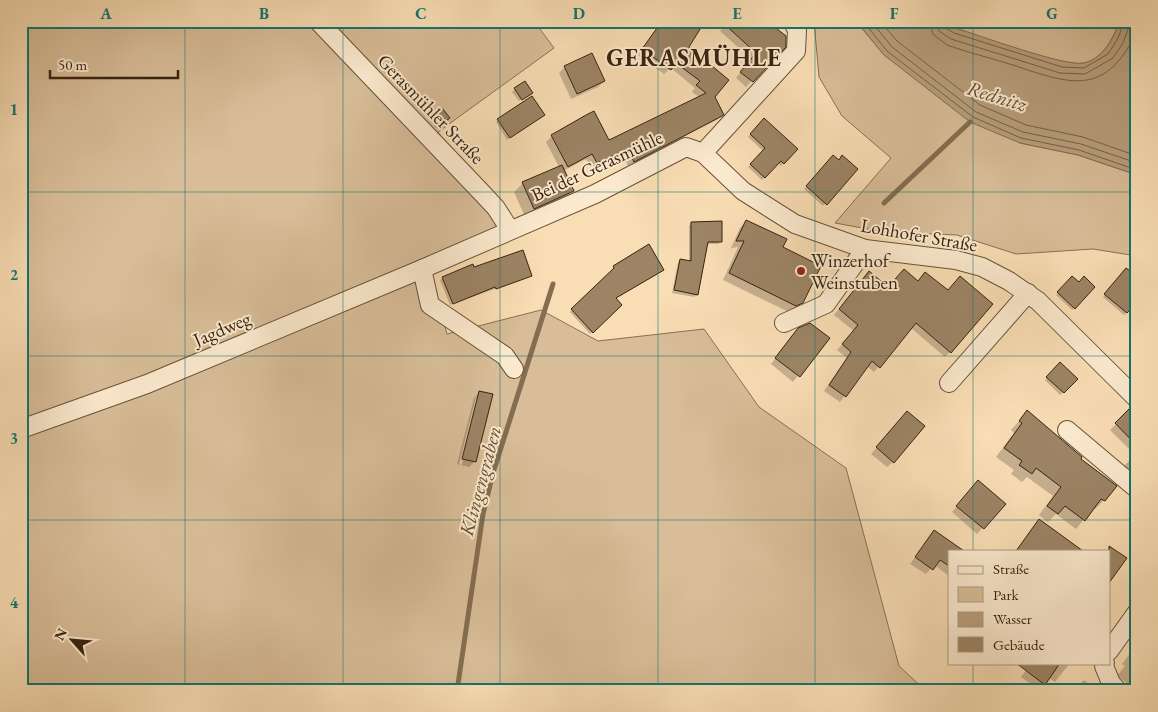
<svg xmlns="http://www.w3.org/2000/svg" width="1158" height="712" font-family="'EB Garamond',serif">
	<rect width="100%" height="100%" fill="#f9ddb4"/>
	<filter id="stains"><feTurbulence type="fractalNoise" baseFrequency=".004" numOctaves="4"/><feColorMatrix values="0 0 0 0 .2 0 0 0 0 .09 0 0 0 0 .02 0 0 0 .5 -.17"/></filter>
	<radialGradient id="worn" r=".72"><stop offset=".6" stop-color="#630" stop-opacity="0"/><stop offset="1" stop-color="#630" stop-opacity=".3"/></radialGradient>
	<!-- green -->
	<g fill="#d8bd98" stroke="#887054">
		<polygon points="21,21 534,21 554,48 438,132 505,229 430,269 447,334 541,310 598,341 704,329 759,407 846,468 899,666 926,691 21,691"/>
		<polygon points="814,21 856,21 884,55 1020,143 1078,155 1137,175 1137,256 1093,249 1016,254 957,235 884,232 835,223 891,158 842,116 819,77"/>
		<path d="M945,21H1120C1113,38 1104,58 1084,63C1064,68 979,36 955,28Z"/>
	</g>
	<!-- water -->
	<path fill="#b79e7c" stroke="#846d50" d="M856,21H945L955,28C979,35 1065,67 1084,63C1104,58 1113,38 1120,21H1137V175L1078,155L1020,143L970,122L884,55Z"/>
	<!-- shadow -->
	<g fill="#0003" fill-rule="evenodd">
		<polygon points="656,21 694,21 688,48 722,114 716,120 628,166 622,154 591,168 586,159 563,171 572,191 563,200 525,217 514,192 523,183 559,167 546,142 552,136 593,113 609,142 699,97 692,92 695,88 671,68 664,74 638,55 660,24"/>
		<polygon points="729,21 784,46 746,87 736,78 751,59 720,31"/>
		<polygon points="565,67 604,81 598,87 571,99 559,73"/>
		<polygon points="515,89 528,95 519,101 512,92"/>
		<polygon points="432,117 446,121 436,128 430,119"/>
		<polygon points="540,118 507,140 496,122 498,120"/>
		<polygon points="764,119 796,149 781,166 778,163 762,180 748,167 763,151 748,137"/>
		<polygon points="833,157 856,169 823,206 804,189"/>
		<polygon points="746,221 781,247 802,302 795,309 789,312 723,280 738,247 731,248 740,228"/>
		<polygon points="691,223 721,241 718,244 706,244 697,295 694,297 672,293 678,262 681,260 689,262 689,226"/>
		<polygon points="614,267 660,272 615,299 621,305 590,334 570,312 612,271"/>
		<polygon points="1124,272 1137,300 1124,315 1103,297"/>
		<polygon points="531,276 450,305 440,280 443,278"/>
		<polygon points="864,278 950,352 945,357 911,328 874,372 867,366 840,402 824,391 847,358 837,350 854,331 834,315"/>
		<polygon points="1072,278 1079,283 1094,287 1072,310 1056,295"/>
		<polygon points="792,336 828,338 793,382 771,364"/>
		<polygon points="1060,364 1076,379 1060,395 1045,380"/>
		<polygon points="1137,366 1137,377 1132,374"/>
		<path d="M480,392L475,461L469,467L457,464L474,398ZM476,397H479L462,465L459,464Z"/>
		<polygon points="1130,410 1137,417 1137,485 1120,470 1135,455 1110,430"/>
		<polygon points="1027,412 1079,459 1115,486 1104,500 1095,509 1093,508 1076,529 1056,514 1048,522 1039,515 1053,496 1027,477 1022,482 1011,474 1014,470 996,457 1014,433 1011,430"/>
		<polygon points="902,418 893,462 887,467 871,454"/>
		<polygon points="973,488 1004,504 977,534 952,512"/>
		<polygon points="934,532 949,551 949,576 934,565 926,574 910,564"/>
		<polygon points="1137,644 1137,689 1136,690 1117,676 1125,666 1122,664"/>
		<polygon points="1031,663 1070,663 1055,682 1049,678 1038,689 1021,677"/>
		<polygon points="1084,680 1094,688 1092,691 1074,691"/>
	</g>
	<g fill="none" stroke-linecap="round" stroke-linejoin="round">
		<!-- shore -->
		<g stroke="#776046" stroke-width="1">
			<polyline points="863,21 887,51 973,117 1021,138 1079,150 1137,170"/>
			<polyline points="871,21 892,47 976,112 1023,132 1081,144 1137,163"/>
			<polyline points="880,21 897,41 980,105 1026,125 1083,137 1137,156"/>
			<path d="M929,21L933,34L947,45C969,53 991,58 1013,65C1072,85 1106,97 1137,31"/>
			<polyline points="936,21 939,31 951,39 1060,73 1085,74 1113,58 1123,43 1131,21"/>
			<polyline points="943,21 944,27 954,33 1062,67 1084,68 1108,54 1117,40 1125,21"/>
		</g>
		<!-- stream -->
		<g stroke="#846d50" stroke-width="5">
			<polyline points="884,203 970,122"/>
			<polyline points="457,691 483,514 493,473 553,284"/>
		</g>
	</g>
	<!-- building -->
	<g fill="#9c8465" stroke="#37230f">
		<polygon points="662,21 696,21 702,26 689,47 729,80 715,97 724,115 634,162 628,149 597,163 592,154 568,167 551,135 586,115 594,111 609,140 706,93 696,85 700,81 676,63 671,70 642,49"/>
		<polygon points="721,21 767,21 786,36 786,47 753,82 740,72 756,53"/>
		<polygon points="592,53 605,81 577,94 564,66"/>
		<polygon points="525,81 533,93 522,100 514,88"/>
		<polygon points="532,96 545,115 510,138 497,119"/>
		<polygon points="442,108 450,118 439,126 431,116"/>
		<polygon points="764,118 798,149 784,164 781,161 765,178 750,164 765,148 750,134"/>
		<polygon points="833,155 839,160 842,155 858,169 827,205 806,186"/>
		<polygon points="562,165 574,191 534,209 522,182"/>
		<polygon points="746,220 787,239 783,247 821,266 803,303 796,306 729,273 744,241 736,241"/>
		<polygon points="722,221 722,242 708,242 698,295 674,290 680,259 691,261 691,222"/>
		<polygon points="649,244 664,270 616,298 622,305 593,333 571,309 614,268 613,266"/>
		<polygon points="523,250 532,276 496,289 495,287 453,304 442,277 473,264 474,267"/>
		<polygon points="1126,268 1137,276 1137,302 1127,313 1104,294"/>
		<polygon points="904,269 918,281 925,272 948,290 960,276 993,304 951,353 916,323 880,368 872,361 846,397 829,385 851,352 842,344 858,325 839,309 869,271 888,287"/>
		<polygon points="1072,276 1079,282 1084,276 1095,287 1075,309 1057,292"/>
		<polygon points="810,323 830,338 800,377 775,358 798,328"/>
		<polygon points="1060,362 1078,379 1064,393 1046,377"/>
		<polygon points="479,391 493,394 476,462 462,459"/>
		<polygon points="1130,408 1137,416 1137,446 1115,423"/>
		<polygon points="1027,410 1082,457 1081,459 1117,486 1105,501 1101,499 1085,521 1065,506 1058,514 1047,506 1061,487 1036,468 1032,474 1019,465 1022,461 1004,448 1022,423 1019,421"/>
		<polygon points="907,411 925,426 894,463 876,447"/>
		<polygon points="978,480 1006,504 984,529 956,506"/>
		<polygon points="1039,519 1083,551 1016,551"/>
		<polygon points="934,530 964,551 949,551 949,566 940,560 933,570 915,557"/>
		<polygon points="1109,546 1127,558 1109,583"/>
		<polygon points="1016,663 1060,663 1045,685"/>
	</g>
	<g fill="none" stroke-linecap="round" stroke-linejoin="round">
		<defs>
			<g id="minor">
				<polyline points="318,21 483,194 496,208 510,230"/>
				<polyline points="703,153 796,51 797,30 792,21"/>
				<polyline points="422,269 430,305 505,356 514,369"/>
				<polyline points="784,323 826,304 865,249"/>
				<polyline points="949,383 1028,293"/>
				<polyline points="21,429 147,384 422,269 595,194 686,147 703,153 743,191 795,224 865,249 956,260 982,267 1009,281 1038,301 1137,399"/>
				<polyline points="1067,430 1137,489"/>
				<polyline points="1109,651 1137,612"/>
				<polyline points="1105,663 1104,666 1111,683 1118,691"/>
			</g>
		</defs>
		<!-- minor casing -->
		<use href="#minor" stroke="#685238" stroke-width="20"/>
		<!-- minor -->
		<use href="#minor" stroke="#fbe9ce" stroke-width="18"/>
	</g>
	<!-- grid -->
	<path fill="none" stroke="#0f766e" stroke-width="1" stroke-opacity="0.55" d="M185,21V691M343,21V691M500,21V691M658,21V691M815,21V691M973,21V551M21,192H1137M21,356H1137M21,520H1137M973,663V691"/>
	<!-- markers -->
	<circle fill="#8f2418" stroke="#fbe9ce" stroke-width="2" cx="801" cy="271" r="5"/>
	<g text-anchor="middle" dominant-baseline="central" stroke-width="4" stroke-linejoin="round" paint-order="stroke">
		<!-- street labels -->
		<g font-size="19" fill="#37230f" stroke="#fbe9ce">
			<text transform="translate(431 109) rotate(46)">Gerasmühler Straße</text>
			<text transform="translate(597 166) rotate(-25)">Bei der Gerasmühle</text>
			<text transform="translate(919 235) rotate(10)">Lohhofer Straße</text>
			<text transform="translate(222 329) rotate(-23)">Jagdweg</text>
		</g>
		<!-- poi labels -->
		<g font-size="19" fill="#37230f" stroke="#fbe9ce" text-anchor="start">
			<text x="811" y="260">Winzerhof<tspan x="811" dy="22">Weinstuben</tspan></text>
		</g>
		<!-- water labels -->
		<g font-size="20" font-style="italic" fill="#644e35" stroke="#fbe9ce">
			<text transform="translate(997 96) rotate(17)">Rednitz</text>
			<text transform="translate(480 481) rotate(-75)">Klingengraben</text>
		</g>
		<!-- district labels -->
		<g font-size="24" font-weight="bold" letter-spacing="1" fill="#37230f" stroke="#fbe9ce">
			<text x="694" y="57">GERASMÜHLE</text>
		</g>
	</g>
	<!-- margin -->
	<rect width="1158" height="712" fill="none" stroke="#f9ddb4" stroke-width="55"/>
	<!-- legend -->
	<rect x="948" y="550" width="162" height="115" fill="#fbe9ce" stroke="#ad9a82"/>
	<rect x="958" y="566" width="25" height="8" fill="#fbe9ce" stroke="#ad9a82"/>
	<text x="993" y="574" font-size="15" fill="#37230f">Straße</text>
	<rect x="958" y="587" width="25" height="15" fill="#d8bd98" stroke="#ad9a82"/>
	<text x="993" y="600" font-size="15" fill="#37230f">Park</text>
	<rect x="958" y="612" width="25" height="15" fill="#b79e7c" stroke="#ad9a82"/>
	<text x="993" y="624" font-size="15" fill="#37230f">Wasser</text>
	<rect x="958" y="637" width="25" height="15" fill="#9c8465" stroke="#ad9a82"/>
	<text x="993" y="650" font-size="15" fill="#37230f">Gebäude</text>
	<!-- north arrow -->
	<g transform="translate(72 640) rotate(297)" stroke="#fbe9ce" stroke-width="4" paint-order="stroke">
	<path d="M0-4L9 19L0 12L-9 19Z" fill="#37230f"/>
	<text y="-8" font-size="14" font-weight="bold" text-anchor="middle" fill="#37230f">N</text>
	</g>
	<!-- scale -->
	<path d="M50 70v8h128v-8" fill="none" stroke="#37230f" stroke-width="2.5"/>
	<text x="58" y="70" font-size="15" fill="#37230f" stroke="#fbe9ce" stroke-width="4" paint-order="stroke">50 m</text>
	<rect x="28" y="28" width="1102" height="656" fill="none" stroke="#0f766e" stroke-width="2"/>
	<g font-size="16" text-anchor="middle" font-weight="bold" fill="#0f766e">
		<text x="106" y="19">A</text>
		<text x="264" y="19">B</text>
		<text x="421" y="19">C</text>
		<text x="579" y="19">D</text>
		<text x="737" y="19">E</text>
		<text x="894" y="19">F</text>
		<text x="1052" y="19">G</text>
		<text x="14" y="115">1</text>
		<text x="14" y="280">2</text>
		<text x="14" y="444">3</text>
		<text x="14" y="608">4</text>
	</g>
	<rect width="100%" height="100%" filter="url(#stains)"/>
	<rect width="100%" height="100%" fill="url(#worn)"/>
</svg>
